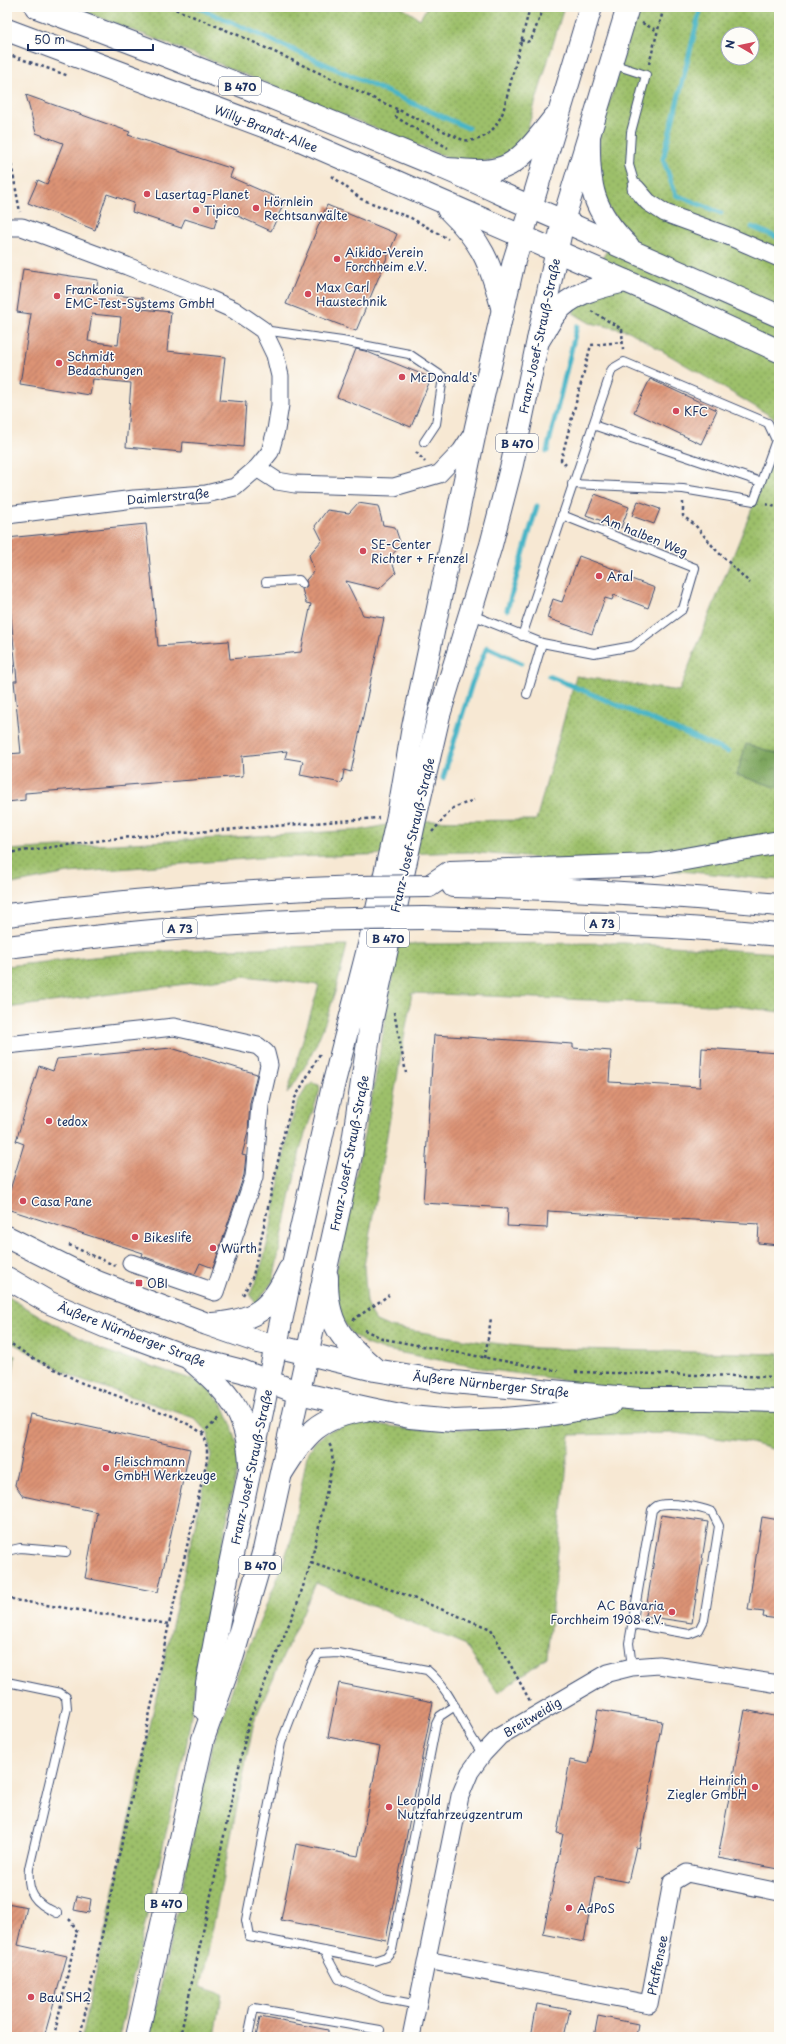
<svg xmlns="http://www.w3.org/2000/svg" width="786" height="2044" font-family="'Playpen Sans',sans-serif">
	<defs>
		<pattern id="green-dots" width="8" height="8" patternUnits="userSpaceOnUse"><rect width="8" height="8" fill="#9dc06a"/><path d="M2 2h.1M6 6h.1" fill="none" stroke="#7f9c5a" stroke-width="1.8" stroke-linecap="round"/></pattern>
		<pattern id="forest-crowns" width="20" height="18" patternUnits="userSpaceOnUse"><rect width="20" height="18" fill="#7ea65e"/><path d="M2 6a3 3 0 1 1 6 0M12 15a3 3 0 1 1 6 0" fill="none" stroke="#668851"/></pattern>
		<pattern id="building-hatch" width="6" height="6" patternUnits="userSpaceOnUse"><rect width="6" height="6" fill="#dc9375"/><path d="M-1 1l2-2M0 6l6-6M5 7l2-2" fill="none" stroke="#b27863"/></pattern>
	</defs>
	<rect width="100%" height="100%" fill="#fdfcf7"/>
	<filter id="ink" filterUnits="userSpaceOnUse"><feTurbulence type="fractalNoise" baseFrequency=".025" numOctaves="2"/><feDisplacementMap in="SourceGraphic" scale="8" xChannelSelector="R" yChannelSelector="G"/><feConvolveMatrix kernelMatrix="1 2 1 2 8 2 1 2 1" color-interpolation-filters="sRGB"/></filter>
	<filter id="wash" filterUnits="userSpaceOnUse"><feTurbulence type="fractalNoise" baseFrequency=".012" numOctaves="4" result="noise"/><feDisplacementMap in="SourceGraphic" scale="16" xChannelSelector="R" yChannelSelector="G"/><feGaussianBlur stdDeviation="0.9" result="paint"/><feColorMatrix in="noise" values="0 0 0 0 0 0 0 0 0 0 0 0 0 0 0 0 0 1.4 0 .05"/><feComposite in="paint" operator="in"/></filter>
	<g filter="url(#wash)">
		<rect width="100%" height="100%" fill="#f7e8d3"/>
		<!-- green -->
		<g fill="url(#green-dots)" stroke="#5c7864" fill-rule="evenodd">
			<path d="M72,7H401L420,19L427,7H564L526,134C503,167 488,162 451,159L200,56Z"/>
			<path d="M638,7H779V421L629,331L590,323L573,313L621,224L608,207L599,183V136ZM728,34H752V58H728Z"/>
			<polygon points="779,441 779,754 746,744 737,775 779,788 779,880 469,852 257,858 68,873 7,885 7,850 361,830 406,821 536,820 576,676 679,691"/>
			<polygon points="624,943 779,953 779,1012 736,1006 412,993 364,1266 367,1302 371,1314 376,1321 390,1327 476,1341 536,1348 779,1354 779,1451 747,1442 675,1433 570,1435 547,1657 498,1693 464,1644 316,1583 254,1721 201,1987 222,1994 215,2037 150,2037 212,1747 237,1675 279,1575 292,1537 307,1455 315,1442 331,1430 357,1421 411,1429 468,1429 570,1420 570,1381 492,1370 381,1349 366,1344 352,1334 341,1318 334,1282 375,1080 398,944"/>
			<path d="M347,945C335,998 320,1050 287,1094L319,985L245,976L7,1008V966L142,952Z"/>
			<path d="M312,1083L319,1085L320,1090L301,1146L273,1281L256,1304L250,1294C269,1256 273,1211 281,1171C287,1145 291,1100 312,1083Z"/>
			<polygon points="7,1296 40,1316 102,1350 194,1380 210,1390 223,1405 232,1426 238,1447 238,1466 200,1653 187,1742 119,2037 82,2037 172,1625 211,1456 208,1433 194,1418 74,1377 7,1340"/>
			<polygon points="7,1350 15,1356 7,1419"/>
		</g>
		<!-- forest -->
		<polygon fill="url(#forest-crowns)" stroke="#4c6a5e" points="746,744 779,754 779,788 737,775"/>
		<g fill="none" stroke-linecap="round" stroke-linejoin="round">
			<!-- stream -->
			<g stroke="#4ab5c7" stroke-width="5">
				<polyline points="197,7 468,128"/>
				<polyline points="701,7 663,159 676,195 721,213"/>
				<polyline points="752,227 779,238"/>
				<polyline points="547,451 577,326"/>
				<polyline points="507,610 537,506"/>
				<polyline points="549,676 728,752"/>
				<polyline points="443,778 472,683 487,647 521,663"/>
			</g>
		</g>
		<g id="blocks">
			<!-- building -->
			<g fill="url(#building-hatch)" fill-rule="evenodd">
				<polygon points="26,95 130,132 128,135 233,169 230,177 285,201 271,231 220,208 214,228 185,219 181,228 132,212 134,203 107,194 95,230 28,203 38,180 47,184 63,143 36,133"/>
				<polygon points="327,205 397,234 356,331 286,304"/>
				<path d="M23,269L98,280L96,293L143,298L142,309L171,312L167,351L225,357L220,400L246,402L243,447L183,442L182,452L126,447L131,383L93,379L90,395L20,384L31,314L17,312ZM92,314L121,317L118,345L88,341Z"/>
				<polygon points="356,349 365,351 431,378 411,427 337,397"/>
				<polygon points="650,379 717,410 701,444 634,412"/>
				<polygon points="595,494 629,507 621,528 586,515"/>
				<polygon points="638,501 660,509 654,524 632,516"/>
				<polygon points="358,503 378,506 383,525 395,527 401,545 390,557 396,573 379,589 346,581 363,615 384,618 351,772 344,770 342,783 300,775 303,761 285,758 287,751 242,756 243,776 25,793 25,800 7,802 7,754 21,753 14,681 17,681 7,572 7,538 146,524 158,646 228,641 230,659 301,652 311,604 306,603 302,589 307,586 306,580 314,571 309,555 322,540 315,526 327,510 349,513"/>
				<polygon points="579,556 622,572 621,575 655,588 648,608 614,595 612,600 605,598 592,634 547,618 553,599 562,602"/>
				<polygon points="434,1035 573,1044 573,1048 611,1051 609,1082 700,1087 702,1048 779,1053 779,1245 758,1243 759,1224 548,1211 547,1228 507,1226 508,1208 423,1203"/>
				<polygon points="171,1048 257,1074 250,1103 248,1132 242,1155 246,1156 244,1175 213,1268 200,1263 195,1274 142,1256 143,1253 7,1209 7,1200 24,1144 16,1141 39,1066 53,1071 57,1059"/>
				<polygon points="30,1414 190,1449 158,1592 85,1578 97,1512 23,1496 15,1485"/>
				<polygon points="661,1515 708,1522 692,1623 645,1616"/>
				<polygon points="762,1517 779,1520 779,1619 763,1617 764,1612 748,1610"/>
				<polygon points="339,1683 433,1702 386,1940 281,1920 296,1844 358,1856 380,1747 328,1737"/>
				<polygon points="598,1710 662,1721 639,1848 636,1847 628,1882 596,1876 584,1942 543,1934 563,1834 557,1833 570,1760 588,1764"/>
				<polygon points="745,1710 779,1717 779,1869 718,1858"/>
				<polygon points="77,1896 91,1899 89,1913 74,1910"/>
				<polygon points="7,1903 27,1907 18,1945 67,1956 44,2037 7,2037"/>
				<polygon points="537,2004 570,2010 564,2037 531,2037"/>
				<polygon points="598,2016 638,2024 636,2037 594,2037"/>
				<polygon points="260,2017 328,2030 328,2037 256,2037"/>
			</g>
		</g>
	</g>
	<g filter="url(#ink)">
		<use href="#blocks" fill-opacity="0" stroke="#3c4b70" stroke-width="1"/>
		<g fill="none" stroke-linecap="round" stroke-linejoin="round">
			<defs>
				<g id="lane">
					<polyline points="612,64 646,75 631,132 629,165 636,188"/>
					<polyline points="263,330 342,341 409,354 443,377 436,424 424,442"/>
					<polyline points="572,484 683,489 754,501 776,440 768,423 624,362 612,369 593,425"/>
					<polyline points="266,582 299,580 302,584"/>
					<polyline points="472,615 542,643 594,653 633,646 683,609 695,568 562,515"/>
					<polyline points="522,636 593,425 761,482"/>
					<polyline points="7,651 9,671"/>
					<polyline points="527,694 542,643"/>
					<polyline points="7,1551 20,1548 66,1552"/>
					<path d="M632,1667L629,1643L652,1510C654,1508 657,1505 659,1505C672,1502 700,1507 712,1512L719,1526L704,1620L699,1630L689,1634L632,1624"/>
					<path d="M7,1682L60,1693L66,1697L67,1708L29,1868C27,1893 34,1903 57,1913"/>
					<path d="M455,1706L440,1716L436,1724L392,1950L386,1957L374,1961L249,1936L246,1920L281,1743L311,1665L319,1654L338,1653L427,1670C454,1693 462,1728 483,1754"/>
					<polyline points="324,1951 339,1979 382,1998 418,2005"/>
					<polyline points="248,2037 254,2008 380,2030 378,2037"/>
				</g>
				<g id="street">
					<polyline points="636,188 648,202 665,213 728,236 779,258"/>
					<polyline points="7,227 22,227 127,266 207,298 234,310 263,330 275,355 280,376 280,405 276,430 270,452 257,468 235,487 206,494 134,499 7,515"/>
					<polyline points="257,468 277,481 295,484 394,487 439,474 461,451 472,434"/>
					<polyline points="7,1045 174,1027 258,1046 266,1053 269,1065 260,1105 254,1177 215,1292 131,1263"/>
					<polyline points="427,1960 649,2004 672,1882 687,1873 779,1892"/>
					<polyline points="411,2037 460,1796 470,1772 483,1754 500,1736 608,1673 632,1667 659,1665 779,1684"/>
				</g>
				<g id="secondary">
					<path d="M448,169C466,170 486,174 504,167C523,160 542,133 554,118"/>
					<polyline points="531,207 591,7"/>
					<polyline points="563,221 628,7"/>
					<polyline points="7,1237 97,1282 207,1324 259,1342 375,1370 442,1381 639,1399 707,1399 779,1401"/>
					<path d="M327,1277C326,1324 341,1339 375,1369"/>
					<polyline points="7,1278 50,1303 109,1328 187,1357 242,1371 299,1393 371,1409 410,1417 454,1421 503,1419 548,1415 610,1404"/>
					<path d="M212,1324C255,1321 271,1309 289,1270"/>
					<path d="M191,1360C228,1392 247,1411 250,1463"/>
					<path d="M282,1472C306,1434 318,1417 365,1410"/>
				</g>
				<g id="primary">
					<path d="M36,7C172,56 307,112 441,167C482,184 522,204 563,221L512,464L491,545L439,715L415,819L371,1023L351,1155L264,1550L233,1655L203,1739L137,2037"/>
					<polyline points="7,30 298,139 556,251"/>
					<path d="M448,209C482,242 490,262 502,307"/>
					<polyline points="205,1710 207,1683 226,1583 294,1260 333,1086 369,945 398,816 413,727 476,427 514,261 531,207"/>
				</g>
				<g id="highway">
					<path d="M589,136C588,186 592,210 628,246"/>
					<polyline points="563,221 779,316"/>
					<polyline points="556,251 660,296 779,351"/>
					<path d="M538,341C544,332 549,322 555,314C572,292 600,287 625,281"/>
					<polyline points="429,886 450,872 652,865 779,842"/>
					<path d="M453,886C562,888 670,895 779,905"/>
					<path d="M7,915C123,900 241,891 358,887"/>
					<path d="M424,918C542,921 661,924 779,935"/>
					<path d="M7,947C122,933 237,921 353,919"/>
				</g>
			</defs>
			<!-- lane casing -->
			<use href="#lane" stroke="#3c4b70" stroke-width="10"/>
			<!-- street casing -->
			<use href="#street" stroke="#3c4b70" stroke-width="19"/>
			<!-- secondary casing -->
			<use href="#secondary" stroke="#3c4b70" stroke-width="24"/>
			<!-- primary casing -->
			<use href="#primary" stroke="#3c4b70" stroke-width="24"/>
			<!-- highway casing -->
			<use href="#highway" stroke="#3c4b70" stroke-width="24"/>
			<!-- path -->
			<g stroke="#3c4b70" stroke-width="2.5" stroke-dasharray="3 3" stroke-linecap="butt">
				<path d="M170,7L238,35L463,140C484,143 495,130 503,112L530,7"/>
				<polyline points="642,23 658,31"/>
				<polyline points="521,40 527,42 531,40 544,7"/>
				<polyline points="7,54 69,76"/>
				<polyline points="649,64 664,7"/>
				<polyline points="397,110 396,117 399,119 448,148"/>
				<polyline points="7,141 20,212"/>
				<polyline points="332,176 361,199 411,218 448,239"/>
				<polyline points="591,311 622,329 623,351"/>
				<polyline points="416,452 425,462"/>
				<polyline points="566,465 561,460 591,345 623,342"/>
				<polyline points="683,502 683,516 695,525 716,550 750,583"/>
				<polyline points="766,504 779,508"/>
				<polyline points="432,832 453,808 474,800"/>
				<polyline points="7,853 119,838 379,818"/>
				<polyline points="394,1012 406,1073"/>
				<polyline points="69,1245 116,1266"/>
				<polyline points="243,1295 253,1276 285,1129 295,1098 321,1052"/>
				<polyline points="353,1320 389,1295"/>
				<polyline points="364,1330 384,1339 558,1371"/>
				<polyline points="7,1341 29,1356 82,1383 175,1417 193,1427 202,1433 207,1447 207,1460 169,1624 80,2037"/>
				<polyline points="485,1358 491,1318"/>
				<polyline points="575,1372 779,1377"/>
				<polyline points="202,1433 220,1418"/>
				<polyline points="311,1563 398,1592 491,1629 530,1701"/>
				<polyline points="7,1594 14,1600 169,1624"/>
				<polyline points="777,1667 779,1656"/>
				<polyline points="54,2037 77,1931 70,1920 67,1918"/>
				<polyline points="180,2037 249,1721 296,1607 311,1563 333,1462 331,1447 328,1442"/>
			</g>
			<!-- lane -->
			<use href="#lane" stroke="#fff" stroke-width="8"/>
			<!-- street -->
			<use href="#street" stroke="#fff" stroke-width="17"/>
			<!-- secondary -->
			<use href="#secondary" stroke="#fff" stroke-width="22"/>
			<!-- primary -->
			<use href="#primary" stroke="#fff" stroke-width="22"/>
			<!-- highway -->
			<use href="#highway" stroke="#fff" stroke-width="22"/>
			<defs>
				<g id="highway-bridge">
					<polyline points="358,887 429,886"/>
					<polyline points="353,919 424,918"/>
				</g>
			</defs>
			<!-- highway-bridge casing -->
			<use href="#highway-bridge" stroke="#3c4b70" stroke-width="24" stroke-linecap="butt"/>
			<!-- highway-bridge -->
			<use href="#highway-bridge" stroke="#fff" stroke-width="22"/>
		</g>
	</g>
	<!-- markers -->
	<g fill="#d1495b" stroke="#fdfcf7" stroke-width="1.5">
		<circle cx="147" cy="194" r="4"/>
		<circle cx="256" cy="208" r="4"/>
		<circle cx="196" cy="210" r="4"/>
		<circle cx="337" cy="259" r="4"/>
		<circle cx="308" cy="294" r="4"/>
		<circle cx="57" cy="296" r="4"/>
		<circle cx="59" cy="363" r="4"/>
		<circle cx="402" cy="377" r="4"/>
		<circle cx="676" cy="411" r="4"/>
		<circle cx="363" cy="551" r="4"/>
		<circle cx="599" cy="576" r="4"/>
		<circle cx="49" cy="1121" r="4"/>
		<circle cx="23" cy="1201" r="4"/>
		<circle cx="135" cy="1237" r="4"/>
		<circle cx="213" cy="1248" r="4"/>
		<rect x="135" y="1279" width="8" height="8" rx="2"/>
		<circle cx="106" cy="1468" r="4"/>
		<circle cx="672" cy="1612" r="4"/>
		<circle cx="755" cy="1787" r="4"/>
		<circle cx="389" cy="1807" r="4"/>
		<circle cx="569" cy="1908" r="4"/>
		<circle cx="31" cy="1997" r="4"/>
	</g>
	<g text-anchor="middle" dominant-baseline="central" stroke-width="3" stroke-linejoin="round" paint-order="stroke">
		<!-- shield labels -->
		<g fill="#fdfcf7" stroke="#5f6c8c" stroke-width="1">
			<rect x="219" y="77" width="42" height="18" rx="3"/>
			<rect x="496" y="434" width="42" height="18" rx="3"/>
			<rect x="585" y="914" width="34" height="18" rx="3"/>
			<rect x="163" y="919" width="34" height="18" rx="3"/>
			<rect x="367" y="929" width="42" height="18" rx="3"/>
			<rect x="239" y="1556" width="42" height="18" rx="3"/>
			<rect x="145" y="1894" width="42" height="18" rx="3"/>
		</g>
		<g font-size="11" font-weight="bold" fill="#1b2f5e">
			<text x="240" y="86">B 470</text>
			<text x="517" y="443">B 470</text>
			<text x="602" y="923">A 73</text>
			<text x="180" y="928">A 73</text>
			<text x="388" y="938">B 470</text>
			<text x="260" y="1565">B 470</text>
			<text x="166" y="1903">B 470</text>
		</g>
		<!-- street labels -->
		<g font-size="12" fill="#1b2f5e" stroke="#fdfcf7">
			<text transform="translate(266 128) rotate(21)">Willy-Brandt-Allee</text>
			<text transform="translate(539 336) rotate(-78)">Franz-Josef-Strauß-Straße</text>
			<text transform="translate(168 496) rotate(-5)">Daimlerstraße</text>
			<text transform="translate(645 535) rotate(22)">Am halben Weg</text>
			<text transform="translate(412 835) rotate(-77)">Franz-Josef-Strauß-Straße</text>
			<text transform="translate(349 1153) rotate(-79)">Franz-Josef-Strauß-Straße</text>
			<text transform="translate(132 1334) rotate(21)">Äußere Nürnberger Straße</text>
			<text transform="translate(491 1384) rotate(6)">Äußere Nürnberger Straße</text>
			<text transform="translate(251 1467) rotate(-78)">Franz-Josef-Strauß-Straße</text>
			<text transform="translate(532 1717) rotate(-31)">Breitweidig</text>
			<text transform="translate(657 1965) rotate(-79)">Pfaffensee</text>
		</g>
		<!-- poi labels -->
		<g font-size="12" fill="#1b2f5e" stroke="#fdfcf7" text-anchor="start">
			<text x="155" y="194">Lasertag-Planet</text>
			<text x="264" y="201">Hörnlein<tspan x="264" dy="14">Rechtsanwälte</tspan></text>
			<text x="204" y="210">Tipico</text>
			<text x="345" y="252">Aikido-Verein<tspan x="345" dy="14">Forchheim e.V.</tspan></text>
			<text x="316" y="287">Max Carl<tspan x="316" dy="14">Haustechnik</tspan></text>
			<text x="65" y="289">Frankonia<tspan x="65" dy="14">EMC-Test-Systems GmbH</tspan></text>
			<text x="67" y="356">Schmidt<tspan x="67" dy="14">Bedachungen</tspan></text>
			<text x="410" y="377">McDonald's</text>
			<text x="684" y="411">KFC</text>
			<text x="371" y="544">SE-Center<tspan x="371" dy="14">Richter + Frenzel</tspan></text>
			<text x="607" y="576">Aral</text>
			<text x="57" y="1121">tedox</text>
			<text x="31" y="1201">Casa Pane</text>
			<text x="143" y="1237">Bikeslife</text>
			<text x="221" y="1248">Würth</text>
			<text x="147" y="1283">OBI</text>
			<text x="114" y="1461">Fleischmann<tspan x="114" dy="14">GmbH Werkzeuge</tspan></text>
			<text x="664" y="1605" text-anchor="end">AC Bavaria<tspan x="664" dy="14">Forchheim 1908 e.V.</tspan></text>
			<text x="747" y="1780" text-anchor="end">Heinrich<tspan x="747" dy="14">Ziegler GmbH</tspan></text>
			<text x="397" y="1800">Leopold<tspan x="397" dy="14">Nutzfahrzeugzentrum</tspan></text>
			<text x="577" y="1908">AdPoS</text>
			<text x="39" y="1997">Bau SH2</text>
		</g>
	</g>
	<!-- margin -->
	<rect width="786" height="2044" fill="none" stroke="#fdfcf7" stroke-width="24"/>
	<!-- north arrow -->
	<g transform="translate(740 46) rotate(279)"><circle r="19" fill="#fdfcf7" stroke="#a3aaba"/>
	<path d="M0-3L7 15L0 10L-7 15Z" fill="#d1495b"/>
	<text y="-6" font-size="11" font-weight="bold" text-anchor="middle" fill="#1b2f5e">N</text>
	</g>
	<!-- scale -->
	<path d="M28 44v6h125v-6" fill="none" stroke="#1b2f5e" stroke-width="2"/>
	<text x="34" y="44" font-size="12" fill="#1b2f5e" stroke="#fdfcf7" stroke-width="3" paint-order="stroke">50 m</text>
</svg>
